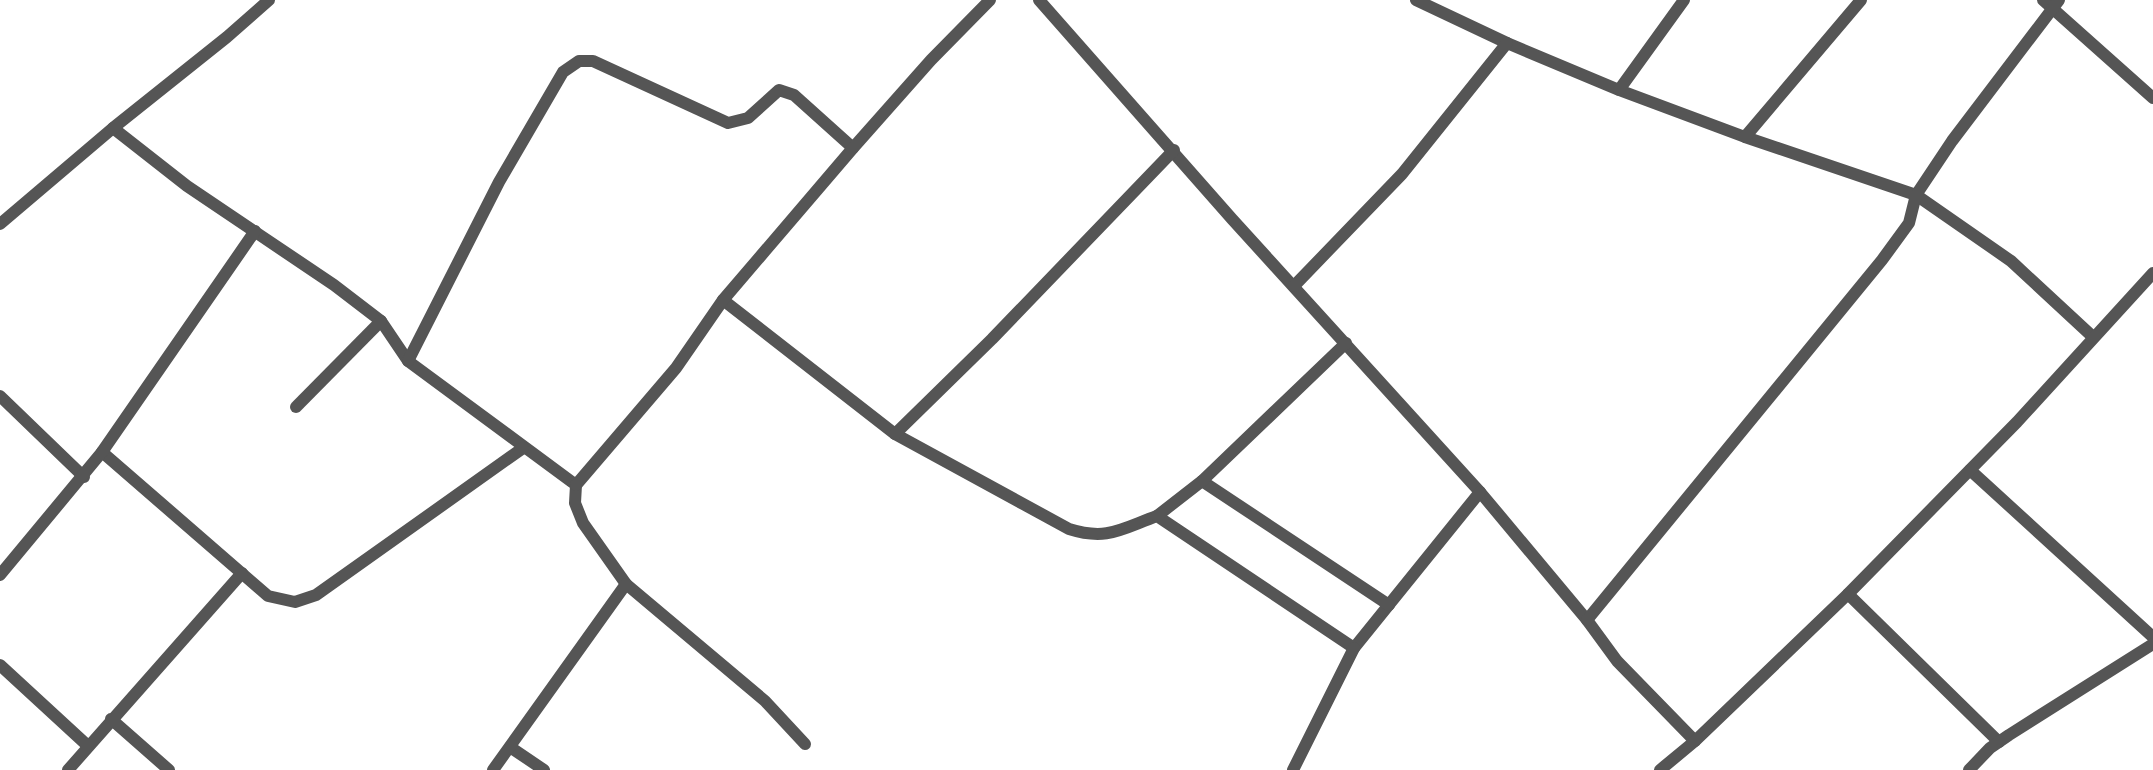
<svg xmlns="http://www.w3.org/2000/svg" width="2153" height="770" font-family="Jost,sans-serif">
	<rect width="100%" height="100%" fill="#fff"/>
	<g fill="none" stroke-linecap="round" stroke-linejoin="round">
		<!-- minor -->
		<g stroke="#555" stroke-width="12">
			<polyline points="1039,0 1232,219 1480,492 1587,620 1617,661 1695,741"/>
			<polyline points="1416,0 1507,43 1619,90 1745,137 1916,195 2011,261 2093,337"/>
			<polyline points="2043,0 2153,98"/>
			<polyline points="1619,90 1684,0"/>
			<polyline points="113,128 187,186 334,285 381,321 408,361 576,485 575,503 583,523 626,584 765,701 805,744"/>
			<polyline points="1745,137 1861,0"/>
			<polyline points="0,224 113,128 227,37 269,0"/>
			<polyline points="1294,286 1402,174 1507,43"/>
			<path d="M723,300L895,434L1069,529C1107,541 1121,529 1157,516L1354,648L1480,492"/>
			<polyline points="408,361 499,182 563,72 579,61 593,61 728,123 748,118 779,90 794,95 853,148"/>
			<polyline points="0,396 84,477"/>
			<polyline points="296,407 381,321"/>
			<polyline points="895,434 992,339 1174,150"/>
			<polyline points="102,452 268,596 295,602 316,595 523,448"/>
			<polyline points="1970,470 2153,637"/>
			<polyline points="1202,481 1389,605"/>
			<polyline points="576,485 676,368 723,300 853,148 931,60 990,0"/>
			<polyline points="1157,516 1202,481 1346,343"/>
			<polyline points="0,575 102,452 255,231"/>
			<polyline points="1848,594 1999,742"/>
			<polyline points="1587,620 1882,260 1909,223 1916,195 1952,141 2059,0"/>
			<polyline points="0,665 88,746"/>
			<polyline points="111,719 169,770"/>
			<polyline points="510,747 544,770"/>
			<polyline points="68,770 242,573"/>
			<polyline points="493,770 626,584"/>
			<polyline points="1293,770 1354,648"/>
			<polyline points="1660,770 1695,741 1848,594 2017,422 2153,273"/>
			<polyline points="1969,770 1990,748 2009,735 2153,644"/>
		</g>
	</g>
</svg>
